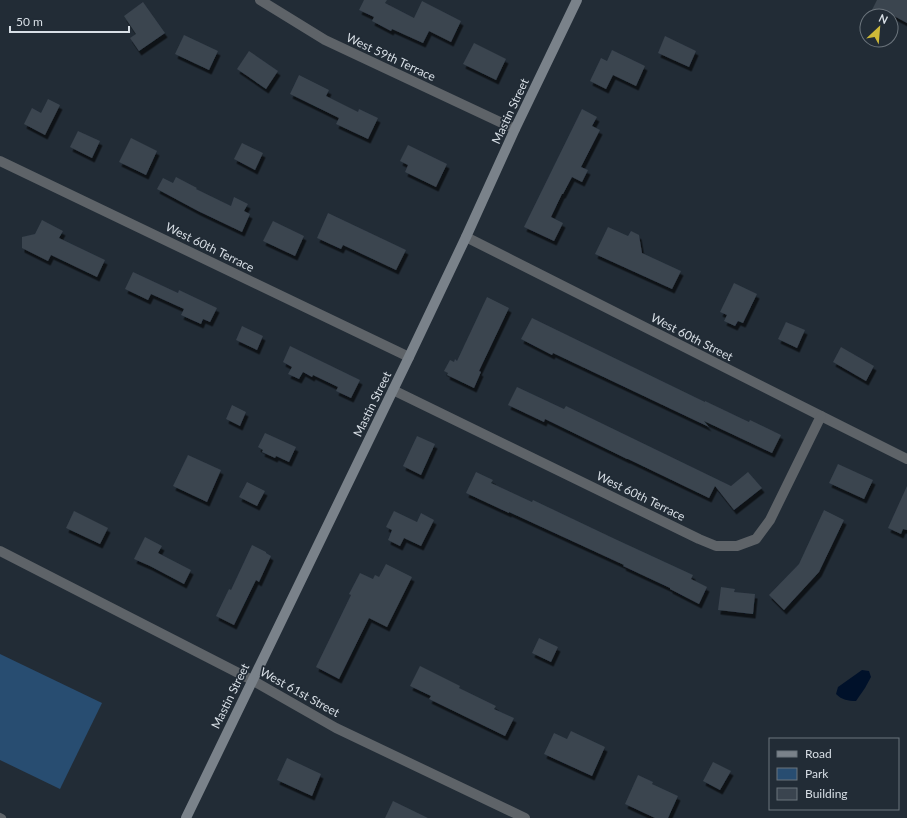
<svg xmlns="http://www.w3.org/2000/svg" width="907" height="818" font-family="Lato,sans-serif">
	<defs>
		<filter id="shadow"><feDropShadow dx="2.5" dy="4.5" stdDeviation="0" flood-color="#0009"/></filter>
	</defs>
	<rect width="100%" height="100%" fill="#222c36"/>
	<!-- green -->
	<polygon fill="#284d71" points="0,654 102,703 60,789 0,760"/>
	<!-- water -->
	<path fill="#00112a" d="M862,670L869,671L871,677L865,688L856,701C848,701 842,700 836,694L838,687Z"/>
	<!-- building -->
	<g fill="#3a444f" filter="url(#shadow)">
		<polygon points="364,0 387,0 385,3 414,18 422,1 461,21 451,42 429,31 423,43 392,29 391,31 372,21 374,17 359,10"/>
		<polygon points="877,0 907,0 907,23 894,16 869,16"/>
		<polygon points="143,2 165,33 139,51 130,38 136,34 124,16"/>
		<polygon points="184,35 218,51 209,70 175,54"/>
		<polygon points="665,36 696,51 689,67 658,53"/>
		<polygon points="474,43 506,59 496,80 463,64"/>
		<polygon points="612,50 645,66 636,86 613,75 606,89 590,81 601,58 607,61"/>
		<polygon points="249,51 278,71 266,89 237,69"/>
		<polygon points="299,75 329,90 326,96 358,112 359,109 378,118 368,139 336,124 339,118 290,94"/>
		<polygon points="48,99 60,105 45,135 24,124 32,108 41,113"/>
		<polygon points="582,109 597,117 592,126 600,130 581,167 588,170 582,182 572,177 563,194 562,194 551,217 563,223 554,241 524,227"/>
		<polygon points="78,131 100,141 92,158 70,147"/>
		<polygon points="131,138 157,151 146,175 119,162"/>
		<polygon points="242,143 263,153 255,170 234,159"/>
		<polygon points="408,145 447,164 436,187 405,172 408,165 400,161"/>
		<polygon points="176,177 197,188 196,189 231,206 234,197 248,204 244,211 250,214 242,232 198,211 157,189 163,178 173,183"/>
		<polygon points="328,213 406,250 396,270 343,245 341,249 317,238"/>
		<polygon points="42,220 63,231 59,238 105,260 97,277 51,255 48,261 22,248 22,237 35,234"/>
		<polygon points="273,221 304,236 295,256 263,241"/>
		<polygon points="608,227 628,236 631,231 639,235 642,253 681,271 672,289 595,254"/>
		<polygon points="133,272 178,293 179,290 217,308 210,322 203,319 201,324 181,315 184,309 151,294 148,300 125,289"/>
		<polygon points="734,283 757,294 743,323 738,321 735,326 724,321 727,315 720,312"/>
		<polygon points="487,297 509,308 479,371 481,372 474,388 447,375 448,373 444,371 450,360 454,362 455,359 457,361"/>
		<polygon points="532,318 705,402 705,401 749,422 750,420 781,435 772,453 704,421 709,427 553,353 552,355 521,339"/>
		<polygon points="786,322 805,330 797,348 778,339"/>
		<polygon points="242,326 263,336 257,350 236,340"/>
		<polygon points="290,346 360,380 351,398 336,391 338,387 313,375 312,377 303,372 299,379 288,374 292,367 283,362"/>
		<polygon points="841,347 874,366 866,381 833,362"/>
		<polygon points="517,387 564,409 566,406 731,486 748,472 762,488 734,510 715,486 709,498 628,459 627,459 545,419 544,422 508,405"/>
		<polygon points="232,405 246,412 240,426 226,419"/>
		<polygon points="265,433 296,447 289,462 276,456 275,458 262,452 263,450 258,447"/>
		<polygon points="417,436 435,444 421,475 403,466"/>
		<polygon points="188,455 221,470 207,502 173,486"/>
		<polygon points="838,464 873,480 864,499 829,483"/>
		<polygon points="476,472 493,480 491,483 532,502 533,500 615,539 693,575 691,579 707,587 699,604 670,589 670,588 623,566 624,565 509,512 509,513 466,493"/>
		<polygon points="247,482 265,491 257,506 239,497"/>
		<polygon points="907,486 907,530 903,529 901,534 888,528"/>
		<polygon points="824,510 844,520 819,572 784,610 769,595 799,564"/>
		<polygon points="74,511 108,528 100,544 66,528"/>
		<polygon points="394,511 417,522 421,513 434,520 421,546 404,538 400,546 388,540 392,530 386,527"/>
		<polygon points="145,537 162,546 158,553 191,570 184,584 150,566 134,559"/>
		<polygon points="252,545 266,552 266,553 271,556 259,582 256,580 234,625 216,616 229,589 231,590"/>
		<polygon points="386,564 412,577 387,627 369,618 339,679 316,667 351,595 349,594 360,573 373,579 375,575 379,577"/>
		<polygon points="721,587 735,589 734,592 755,594 753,614 718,610"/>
		<polygon points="539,638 558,647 551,662 532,653"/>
		<polygon points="420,666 460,686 459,688 496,706 494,709 514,718 505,736 429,699 431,696 410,686"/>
		<polygon points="571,731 605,747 592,776 544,754 554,733 567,739"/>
		<polygon points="287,758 321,774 312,796 277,780"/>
		<polygon points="713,762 731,771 720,790 703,781"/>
		<polygon points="638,775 653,782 652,784 678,796 668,818 655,818 625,804"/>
		<polygon points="393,801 428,818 385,818"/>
	</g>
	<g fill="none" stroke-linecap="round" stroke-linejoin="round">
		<!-- lane -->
		<polyline stroke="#5e6368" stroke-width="8" points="0,817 2,818"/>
		<!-- street -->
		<g stroke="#5e6368" stroke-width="10">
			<polyline points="260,0 325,40 515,129"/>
			<polyline points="0,161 409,357"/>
			<polyline points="466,237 821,416 907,459"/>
			<polyline points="393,390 699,539 716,546 737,546 756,539 770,520 821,416"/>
			<polyline points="0,551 252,680 336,728 525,818"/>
		</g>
		<!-- secondary -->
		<polyline stroke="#7a828a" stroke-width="10" points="186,818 409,357 466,237 515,129 577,0"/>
	</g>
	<g text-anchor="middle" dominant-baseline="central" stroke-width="3.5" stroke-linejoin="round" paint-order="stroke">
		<!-- street labels -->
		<g font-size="12" fill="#d8dfe6" stroke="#222c36">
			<text transform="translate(391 57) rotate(25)">West 59th Terrace</text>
			<text transform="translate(510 111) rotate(-65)">Mastin Street</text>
			<text transform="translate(210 247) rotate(26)">West 60th Terrace</text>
			<text transform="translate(692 337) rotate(27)">West 60th Street</text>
			<text transform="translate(372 404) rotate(-64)">Mastin Street</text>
			<text transform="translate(641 496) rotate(26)">West 60th Terrace</text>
			<text transform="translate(300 692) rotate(29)">West 61st Street</text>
			<text transform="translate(230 696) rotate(-64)">Mastin Street</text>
		</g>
	</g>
	<!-- legend -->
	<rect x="769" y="738" width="130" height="72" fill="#222c36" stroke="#6b747c"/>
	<rect x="777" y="751" width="20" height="6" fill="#7a828a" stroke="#6b747c"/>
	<text x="805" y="758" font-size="12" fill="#d8dfe6">Road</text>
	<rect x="777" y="768" width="20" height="12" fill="#284d71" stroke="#6b747c"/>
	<text x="805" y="778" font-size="12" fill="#d8dfe6">Park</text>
	<rect x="777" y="788" width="20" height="12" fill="#3a444f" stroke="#6b747c"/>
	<text x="805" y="798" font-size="12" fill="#d8dfe6">Building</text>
	<!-- north arrow -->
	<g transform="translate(879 28) rotate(26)"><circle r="19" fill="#222c36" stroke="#6b747c"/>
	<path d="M0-3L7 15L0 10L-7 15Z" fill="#ceb938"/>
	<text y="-6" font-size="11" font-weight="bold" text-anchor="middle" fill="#d8dfe6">N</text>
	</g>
	<!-- scale -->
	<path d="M10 26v6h119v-6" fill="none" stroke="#d8dfe6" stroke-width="2"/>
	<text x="16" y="26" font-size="12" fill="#d8dfe6" stroke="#222c36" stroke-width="3" paint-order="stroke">50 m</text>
</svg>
